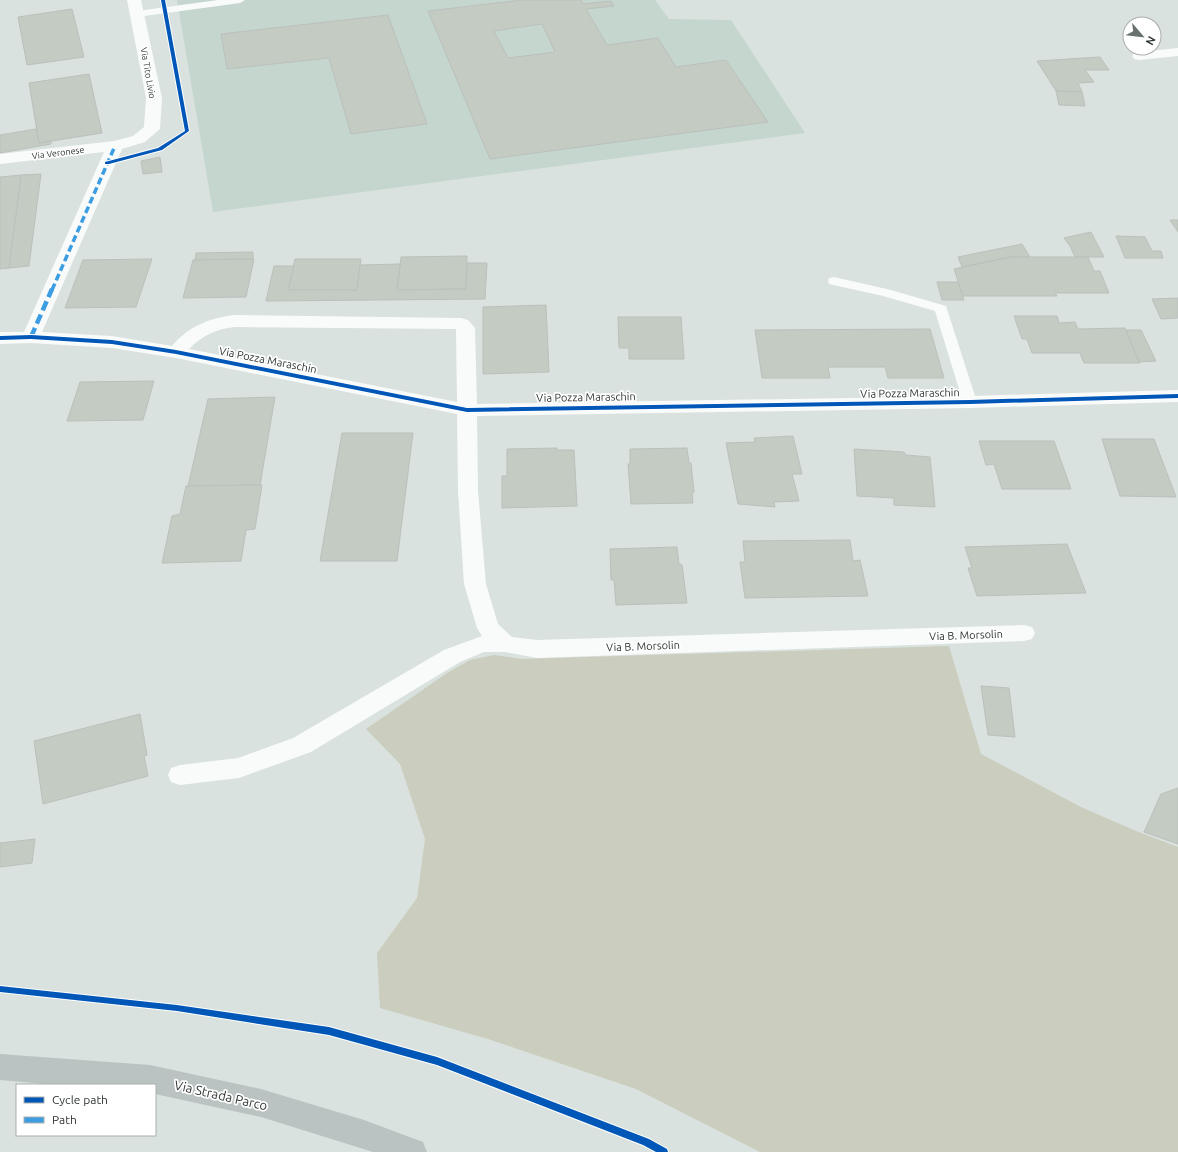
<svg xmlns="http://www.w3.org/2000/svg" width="1178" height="1152" font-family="Ubuntu,sans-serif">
	<rect width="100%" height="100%" fill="#d9e2de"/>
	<!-- built -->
	<polygon fill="#c5d6cf" points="177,0 655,0 669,19 731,20 805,133 213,212"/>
	<!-- green -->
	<polygon fill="#cbcdbe" points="949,646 981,754 1081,807 1136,831 1178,847 1178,1152 760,1152 636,1089 488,1039 380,1008 377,953 417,898 425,839 400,764 366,729 447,673 470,660 494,655 521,659"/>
	<!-- building -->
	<g fill="#c3cbc3" stroke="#bbc0bc" fill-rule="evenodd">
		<path d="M522,0H581L583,4L611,1L614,6L586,9L607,45L658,38L676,67L726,60L768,122L490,159L428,11ZM542,24L555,52L508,58L494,31Z"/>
		<polygon points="72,9 84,57 27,65 18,17"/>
		<polygon points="388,15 427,124 351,134 329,58 227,69 221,34"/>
		<polygon points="1100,57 1109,70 1085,70 1094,82 1078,83 1082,92 1056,91 1037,61"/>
		<polygon points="89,74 102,133 39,143 29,83"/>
		<polygon points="1056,91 1082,92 1085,106 1059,105"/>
		<polygon points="36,129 39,143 51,141 51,144 0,153 0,135"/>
		<polygon points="160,157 162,172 143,174 141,161"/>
		<polygon points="41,174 29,266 9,268 21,175"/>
		<polygon points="21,175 9,268 0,269 0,177"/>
		<polygon points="1170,220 1178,220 1178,232"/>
		<polygon points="1091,232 1104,257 1075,257 1070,246 1064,238"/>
		<polygon points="1116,236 1145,237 1152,251 1161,251 1163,258 1125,258"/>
		<polygon points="1022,244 1030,257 1011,257 962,267 958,257"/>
		<polygon points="253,252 253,259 195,260 196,253"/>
		<polygon points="467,256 466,289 397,290 401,257"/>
		<polygon points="1011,257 1088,257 1094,271 1100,271 1109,293 1055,293 1057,296 963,296 954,269"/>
		<polygon points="152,259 136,307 65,308 83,260"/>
		<polygon points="254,259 246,297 183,298 193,260"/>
		<polygon points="295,259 361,259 357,290 288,290"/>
		<polygon points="467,263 487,263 485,299 266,301 274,266 294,266 288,290 357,290 360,265 400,264 397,290 466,289"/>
		<polygon points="937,282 958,282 964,300 942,300"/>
		<polygon points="1178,298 1178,318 1161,319 1152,299"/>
		<polygon points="546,305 549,372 483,374 483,307"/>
		<polygon points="1014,316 1057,316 1059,323 1075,322 1078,329 1125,328 1140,363 1084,363 1080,353 1032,353 1027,339 1022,339"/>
		<polygon points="618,317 681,317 684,359 629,359 629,348 619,348"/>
		<polygon points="930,329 944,378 888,378 885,367 828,367 830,378 762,378 755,330"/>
		<polygon points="1126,330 1141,330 1156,361 1139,362"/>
		<polygon points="154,381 143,420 67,421 80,382"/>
		<polygon points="275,397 260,485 188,486 208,399"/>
		<polygon points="342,433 413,433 397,561 320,561"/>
		<polygon points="793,436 802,474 792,474 799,501 774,502 775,507 738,504 726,443 755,442 754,438"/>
		<polygon points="1102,439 1154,439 1176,497 1120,496"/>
		<polygon points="979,441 1054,441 1071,489 1002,489 994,464 986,465"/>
		<polygon points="557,448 557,450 574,450 577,506 502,508 502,476 507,476 507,449"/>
		<polygon points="687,448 689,463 691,463 694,492 692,493 693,503 631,504 628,464 630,464 630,449"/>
		<polygon points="854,449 904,452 906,455 930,457 935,507 894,505 894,498 857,496"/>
		<polygon points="262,485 255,529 246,530 241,561 162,563 172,516 180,514 186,486"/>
		<polygon points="850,540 853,561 860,560 868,596 745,598 740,562 745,562 743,541"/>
		<polygon points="1067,544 1086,593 977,596 968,568 972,568 965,547"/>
		<polygon points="677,547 679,564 682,565 687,603 616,605 614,580 611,580 610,549"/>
		<polygon points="981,686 1009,688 1015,737 988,735"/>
		<polygon points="140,714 147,755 144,756 148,776 43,804 34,741"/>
		<polygon points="1178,788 1178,844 1144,832 1161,794"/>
		<polygon points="35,839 32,863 0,867 0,843"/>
	</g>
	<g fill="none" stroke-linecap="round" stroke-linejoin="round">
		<!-- lane -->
		<g fill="#f9fbfa" fill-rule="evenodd">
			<polygon points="218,0 245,0 240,3 137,17 132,14 137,11"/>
			<polygon points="834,277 891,290 946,306 977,402 975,405 970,406 965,405 963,402 935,311 883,296 829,284 828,281 829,278"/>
		</g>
		<!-- street -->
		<g fill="#f9fbfa" fill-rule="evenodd">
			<path d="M127,0H141L162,98L160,129L145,142L122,149L42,332L112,336L172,346C189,326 209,318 235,315L461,318L468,320L475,328L477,404L970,396L1178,390V402L970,408L477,416L478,491L486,584L498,624L512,637L537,640L1024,625L1032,627L1035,633L1032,639L1024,641L537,658L505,652H484L460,662L311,752L239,778L180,785L171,782L168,775L171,768L180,765L238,758L293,738L444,650L482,636L477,628L464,584L458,491L457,414L176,358L112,348L31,343L0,344V332H24L104,152L0,164V154L114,141L133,136L144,127L146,98ZM235,327L456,329L457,402L189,349C203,335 216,329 235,327Z"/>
			<polygon points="1178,48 1178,56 1139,60 1134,59 1132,56 1134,53 1139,52"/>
		</g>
		<!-- secondary -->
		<polygon fill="#bbc2c2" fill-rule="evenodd" points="0,1054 150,1065 261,1089 364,1120 423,1142 427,1152 373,1152 261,1117 155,1094 155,1085 56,1085 0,1080"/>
		<!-- quiet-far1 -->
		<polyline stroke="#3d9de2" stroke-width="3.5" stroke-dasharray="7 3.5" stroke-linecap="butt" points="52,290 115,146"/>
		<!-- quiet -->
		<polyline stroke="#3d9de2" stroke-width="4.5" stroke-dasharray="10 4.5" stroke-linecap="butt" points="31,337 52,289"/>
		<defs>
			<g id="cycleway">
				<polygon points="161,0 165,0 189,131 162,150 109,164 105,164 105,162 158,148 185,131"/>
				<polygon points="31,335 112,340 176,350 467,408 970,400 1178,394 1178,398 970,404 467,412 176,354 112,344 31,339 0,340 0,336"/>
				<polygon points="0,986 177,1005 329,1027 437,1057 649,1139 667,1149 668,1152 656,1152 643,1145 437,1065 329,1035 177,1011 0,992"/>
			</g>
		</defs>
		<!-- cycleway casing -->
		<use href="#cycleway" stroke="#fff" stroke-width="2"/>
		<!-- cycleway -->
		<use href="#cycleway" fill="#0057b8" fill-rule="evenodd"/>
	</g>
	<g text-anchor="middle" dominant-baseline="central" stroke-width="3.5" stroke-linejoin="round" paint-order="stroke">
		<!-- far-street labels -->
		<g font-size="9" fill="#2e3532" stroke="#fff">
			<text transform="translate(148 73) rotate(80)">Via Tito Livio</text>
			<text transform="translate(58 153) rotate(-7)">Via Veronese</text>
		</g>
		<!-- street labels -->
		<g font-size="11" fill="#2e3532" stroke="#fff">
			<text transform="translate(268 360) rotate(11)">Via Pozza Maraschin</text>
			<text transform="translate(910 393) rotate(-1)">Via Pozza Maraschin</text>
			<text transform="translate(586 397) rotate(-1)">Via Pozza Maraschin</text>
			<text transform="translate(966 635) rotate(-2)">Via B. Morsolin</text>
			<text transform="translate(643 646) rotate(-2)">Via B. Morsolin</text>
		</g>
		<!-- near-street labels -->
		<g font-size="13" fill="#2e3532" stroke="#fff">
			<text transform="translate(221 1095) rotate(13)">Via Strada Parco</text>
		</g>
	</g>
	<!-- legend -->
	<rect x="16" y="1084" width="140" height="52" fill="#ffffff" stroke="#abaead"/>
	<rect x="24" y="1097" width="20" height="6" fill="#0057b8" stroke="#abaead"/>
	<text x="52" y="1104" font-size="12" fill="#2e3532">Cycle path</text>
	<rect x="24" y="1117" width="20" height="6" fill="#3d9de2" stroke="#abaead"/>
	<text x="52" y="1124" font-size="12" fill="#2e3532">Path</text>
	<!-- north arrow -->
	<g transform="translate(1142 36) rotate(118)"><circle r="19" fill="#ffffff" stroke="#abaead"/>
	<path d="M0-3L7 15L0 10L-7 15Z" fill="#6a726e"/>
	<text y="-6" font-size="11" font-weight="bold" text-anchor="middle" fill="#2e3532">N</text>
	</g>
</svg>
